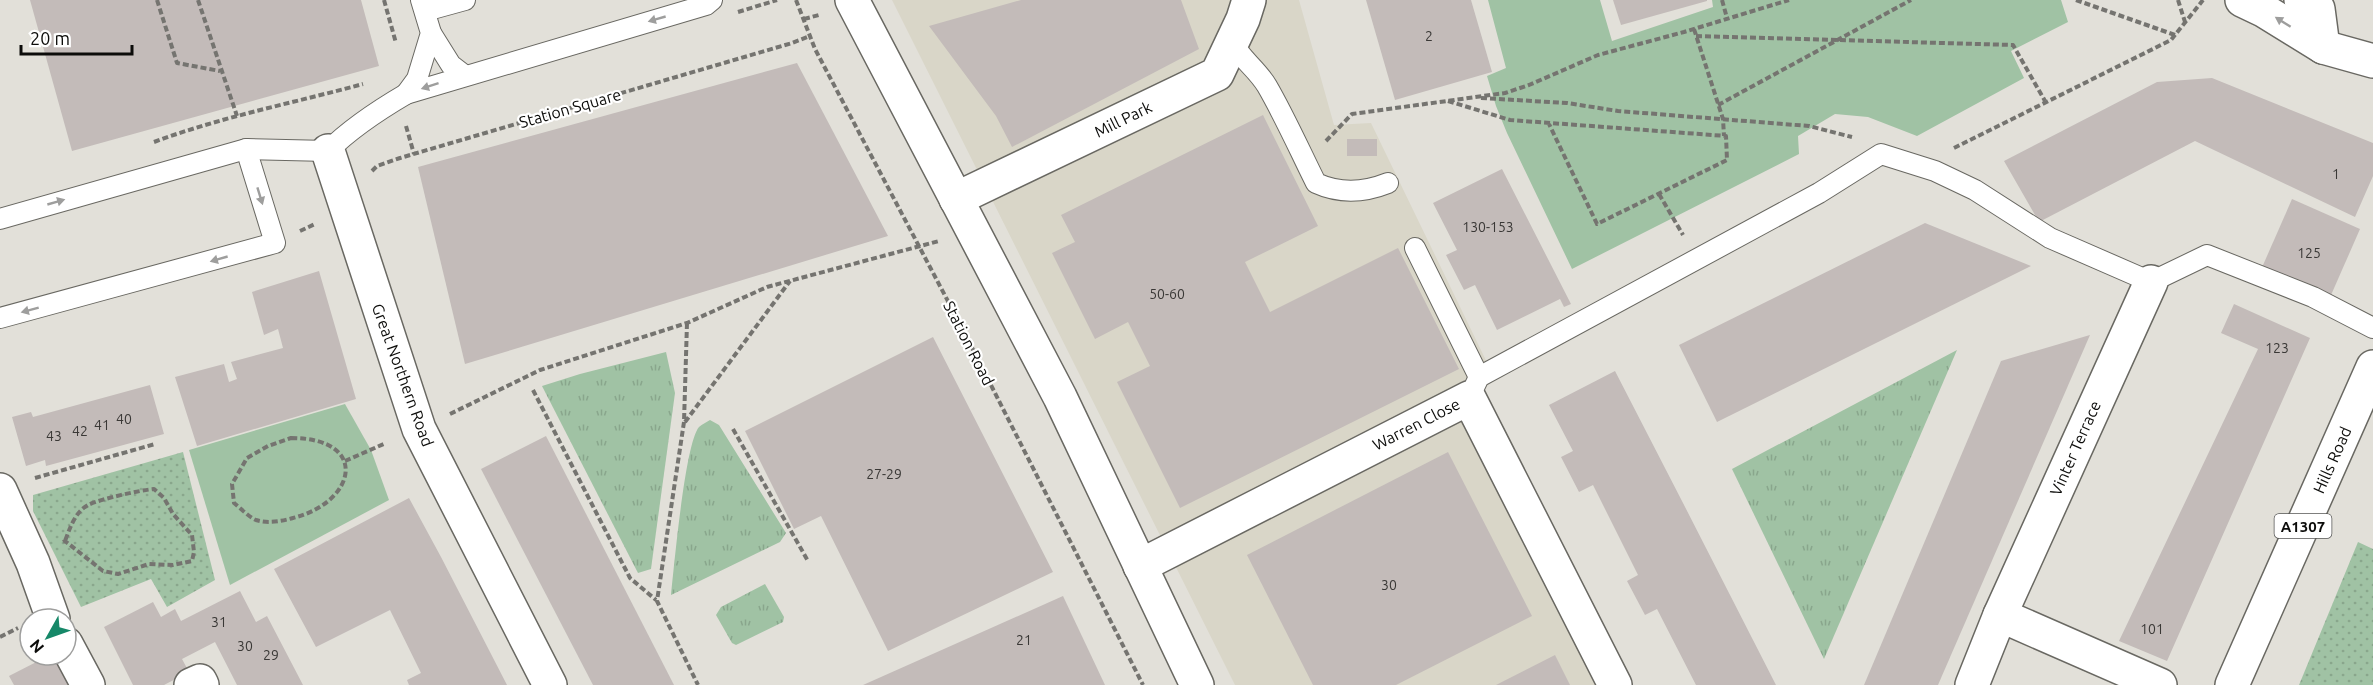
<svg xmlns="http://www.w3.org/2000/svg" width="2373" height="685" font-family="Ubuntu,sans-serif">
	<defs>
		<pattern id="grass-tufts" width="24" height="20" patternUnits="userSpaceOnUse" patternTransform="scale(1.5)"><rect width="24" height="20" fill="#a0c2a4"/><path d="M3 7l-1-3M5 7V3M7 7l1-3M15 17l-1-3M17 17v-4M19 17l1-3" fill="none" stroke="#89a68c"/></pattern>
		<pattern id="garden-dots" width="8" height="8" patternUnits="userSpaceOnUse" patternTransform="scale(1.5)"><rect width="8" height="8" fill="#a0c2a4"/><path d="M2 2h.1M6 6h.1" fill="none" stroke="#89a68c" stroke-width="1.8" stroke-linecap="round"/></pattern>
	</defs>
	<rect width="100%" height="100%" fill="#e2e0d9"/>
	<!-- built -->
	<polygon fill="#d9d6c8" points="892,0 1299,0 1334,125 1371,123 1494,377 1469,410 1608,685 1235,685"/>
	<!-- grass -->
	<g fill="url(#grass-tufts)">
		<polygon points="1957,350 1824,659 1732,469"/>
		<polygon points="666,352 675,393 651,569 638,573 542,386 580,374"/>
		<path d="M710,420L719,425L786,533L780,542L671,595C674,568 685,443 699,427C702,424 707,422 710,420Z"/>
		<polygon points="765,584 784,617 783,622 736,645 732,643 716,615 721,607"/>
	</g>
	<!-- park -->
	<g fill="#a0c2a4">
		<polygon points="1488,0 1600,0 1612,41 1713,7 1712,0 2061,0 2068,22 2011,51 2024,78 1917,136 1868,117 1835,114 1798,136 1799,154 1572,269 1507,133 1496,106 1487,76 1506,68"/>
		<polygon points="345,404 371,450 389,500 230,585 189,450"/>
	</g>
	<!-- garden -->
	<g fill="url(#garden-dots)">
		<polygon points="183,452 215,580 167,607 151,579 81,607 33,511 33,495"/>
		<polygon points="2358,542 2373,549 2373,685 2299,685"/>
	</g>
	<!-- building -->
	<g fill="#c3bbb9">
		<polygon points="30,0 361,0 379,66 72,151"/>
		<polygon points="1021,0 1181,0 1199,49 1012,147 996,116 929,26"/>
		<polygon points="1366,0 1471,0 1492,72 1395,100"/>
		<polygon points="1613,0 1707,0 1707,1 1621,25"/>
		<polygon points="797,63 888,236 465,364 418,167"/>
		<polygon points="2212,78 2373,143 2373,176 2355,217 2195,141 2039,222 2004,161 2157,82"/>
		<polygon points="1263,115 1318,226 1245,262 1270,312 1398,248 1459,369 1180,508 1117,382 1150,366 1128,322 1095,339 1052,253 1075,242 1061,215"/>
		<rect x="1347" y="139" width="30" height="17"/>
		<polygon points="1502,169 1571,304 1564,307 1560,299 1497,330 1475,285 1464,290 1446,255 1457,250 1433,203"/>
		<polygon points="2292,199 2360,229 2328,302 2260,272"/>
		<polygon points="1925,223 2031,266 1717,422 1679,345"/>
		<polygon points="319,271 356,399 197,446 175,377 224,364 229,382 237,379 231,362 283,348 278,329 264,335 252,292"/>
		<polygon points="2234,304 2310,338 2167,661 2119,641 2258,349 2221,333"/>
		<polygon points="2090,335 1938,685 1864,685 2001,361"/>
		<polygon points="933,337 1053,572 888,651 821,516 794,529 745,431"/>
		<polygon points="1615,371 1683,503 1776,685 1696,685 1657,609 1645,615 1627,581 1638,575 1593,485 1579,492 1561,457 1573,451 1549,405"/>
		<polygon points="150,385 164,434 46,466 45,460 26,466 12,417 31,412 33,417"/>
		<polygon points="546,436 674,685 593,685 514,533 481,469"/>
		<polygon points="1448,452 1532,616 1396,685 1313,685 1247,555"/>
		<polygon points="409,498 441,557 507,685 409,685 407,680 421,673 390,610 316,647 274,569"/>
		<polygon points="240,591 256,622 267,616 303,685 237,685 215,642 182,659 189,672 164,685 133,685 104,627 153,602 161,617 175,609 181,621"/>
		<polygon points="1063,596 1105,685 863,685"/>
		<polygon points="50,655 57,655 73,685 14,685 9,676"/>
		<polygon points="1555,655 1570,685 1496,685"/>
	</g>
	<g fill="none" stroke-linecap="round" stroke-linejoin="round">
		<defs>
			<g id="lane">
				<polyline points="421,0 431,33 417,79 406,94 706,5 712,0"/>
				<polyline points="425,11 465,0"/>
				<polyline points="431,33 451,65 464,75"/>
				<path d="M1232,42C1241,59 1257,69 1267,86C1285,117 1300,151 1316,183C1340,194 1363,193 1388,183"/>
				<path d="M0,219L246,149L328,151C351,128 377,111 406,94"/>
				<polyline points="1415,248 1479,377"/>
				<polyline points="0,318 275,243 246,149"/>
				<polyline points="1469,398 1479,377 1819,193 1881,154 1935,171 1975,190 2050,238 2151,282 2207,255 2313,297 2373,328"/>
			</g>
			<g id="street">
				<polyline points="2242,0 2263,10 2323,47 2373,61"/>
				<polyline points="2301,0 2318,9 2323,47"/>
				<polyline points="328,151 419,429 550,685"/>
				<polyline points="956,199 1217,74 1243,19 1249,0"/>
				<polyline points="0,490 33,563 53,619"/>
				<polyline points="1140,566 1469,398 1615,685"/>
				<polyline points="2000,615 2160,685"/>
				<polyline points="66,644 88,685"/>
				<polyline points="191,685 200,681 202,685"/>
				<polyline points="1972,685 2000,615 2151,282"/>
			</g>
			<polyline id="secondary" points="852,0 1060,397 1197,685"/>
			<polyline id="primary" points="2232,685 2373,367"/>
		</defs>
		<!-- lane casing -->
		<use href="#lane" stroke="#696862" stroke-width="22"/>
		<!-- street casing -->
		<use href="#street" stroke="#696862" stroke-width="36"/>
		<!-- secondary casing -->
		<use href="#secondary" stroke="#696862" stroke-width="36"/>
		<!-- primary casing -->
		<use href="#primary" stroke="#696862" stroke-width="36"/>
		<!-- path -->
		<g stroke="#757470" stroke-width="4" stroke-dasharray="6 3" stroke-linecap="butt">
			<polyline points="157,0 177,63 220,71"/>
			<polyline points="198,0 237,116"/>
			<polyline points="384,0 396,43"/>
			<polyline points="796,0 815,49 960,324 1143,685"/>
			<polyline points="1722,0 1727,18"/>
			<polyline points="2076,0 2175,35"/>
			<polyline points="2178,0 2185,22"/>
			<polyline points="738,12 777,0"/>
			<polyline points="804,19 819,15"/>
			<polyline points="1694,29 1723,119 1724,136"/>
			<polyline points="1696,36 2013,45 2045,101"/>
			<polyline points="1481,98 1567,103 1618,111 1809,126 1852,137"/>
			<polyline points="1448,101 1510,120 1726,136 1727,160 1597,224 1549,124"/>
			<polyline points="1718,105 1911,0"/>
			<polyline points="406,126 414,154"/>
			<polyline points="1326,141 1352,114 1505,93 1529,85 1598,55 1684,32 1789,0"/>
			<path d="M154,142C221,117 293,103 363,84"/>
			<polyline points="1954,148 2171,40 2203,0"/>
			<polyline points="372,171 377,166 400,158 792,43 810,36"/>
			<polyline points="1659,194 1683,235"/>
			<polyline points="300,231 315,224"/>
			<polyline points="687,323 684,422 657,601 698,685"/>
			<polyline points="533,390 630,578 656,600"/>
			<polyline points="450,414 540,370 687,323 767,287 939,241"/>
			<polyline points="685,422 790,281"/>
			<polyline points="733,429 808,561"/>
			<path d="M291,438C370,438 357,502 293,518C282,521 268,524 256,520C249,517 240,508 234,503L232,484L247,458L268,446Z"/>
			<polyline points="345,461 386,443"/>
			<polyline points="35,478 155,444"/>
			<path d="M63,542L65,541L103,571L118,574L149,564L173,565L192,561L194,552L192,535L173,514L164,498L154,489C141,490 100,499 88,505C75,512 70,528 65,541"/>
			<polyline points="0,637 18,628"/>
		</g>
		<!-- lane -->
		<use href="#lane" stroke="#fff" stroke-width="20"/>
		<!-- street -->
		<use href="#street" stroke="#fff" stroke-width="33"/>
		<!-- secondary -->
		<use href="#secondary" stroke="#fff" stroke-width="33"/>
		<!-- primary -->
		<use href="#primary" stroke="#fff" stroke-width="33"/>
	</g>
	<!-- one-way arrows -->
	<defs><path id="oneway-solid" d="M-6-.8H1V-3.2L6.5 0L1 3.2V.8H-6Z" transform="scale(1.5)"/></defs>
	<g fill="#9e9e9d">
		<use href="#oneway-solid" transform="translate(657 19) rotate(164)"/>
		<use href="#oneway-solid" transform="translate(2283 22) rotate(-148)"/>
		<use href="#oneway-solid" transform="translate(430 86) rotate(162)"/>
		<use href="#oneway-solid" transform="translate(260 196) rotate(73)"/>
		<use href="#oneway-solid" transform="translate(56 202) rotate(-16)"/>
		<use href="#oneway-solid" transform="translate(219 259) rotate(164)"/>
		<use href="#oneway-solid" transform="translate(30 310) rotate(165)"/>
	</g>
	<g text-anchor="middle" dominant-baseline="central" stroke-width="4.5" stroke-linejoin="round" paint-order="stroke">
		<!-- number labels -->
		<g font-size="14" fill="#3a3836">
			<text x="1429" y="36">2</text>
			<text x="2336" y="174">1</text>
			<text x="1488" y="227">130-153</text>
			<text x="2309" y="253">125</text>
			<text x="1167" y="294">50-60</text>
			<text x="2277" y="348">123</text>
			<text x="124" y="419">40</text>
			<text x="102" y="425">41</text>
			<text x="80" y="431">42</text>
			<text x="54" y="436">43</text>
			<text x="884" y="474">27-29</text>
			<text x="1389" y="585">30</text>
			<text x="219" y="622">31</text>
			<text x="2152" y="629">101</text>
			<text x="1024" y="640">21</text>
			<text x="245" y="646">30</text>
			<text x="271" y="655">29</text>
		</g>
		<!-- shield labels -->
		<rect fill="#fff" stroke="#555554" stroke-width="1.5" x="2274.5" y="514" width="57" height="24" rx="4.5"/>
		<g font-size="15" font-weight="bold" fill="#0c0c0a">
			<text x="2303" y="526">A1307</text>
		</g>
		<!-- street labels -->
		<g font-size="16" fill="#0c0c0a" stroke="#fff">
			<text transform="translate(570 108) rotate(-16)">Station Square</text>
			<text transform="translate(1123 119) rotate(-26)">Mill Park</text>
			<text transform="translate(969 343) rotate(63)">Station Road</text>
			<text transform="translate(403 375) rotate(70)">Great Northern Road</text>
			<text transform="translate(1416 424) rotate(-27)">Warren Close</text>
			<text transform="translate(2075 448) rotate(-66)">Vinter Terrace</text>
			<text transform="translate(2332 460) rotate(-66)">Hills Road</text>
		</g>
	</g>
	<!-- north arrow -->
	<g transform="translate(48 637) rotate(230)"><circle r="28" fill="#ffffff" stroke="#9e9e9d" stroke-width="1.5"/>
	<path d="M0-4.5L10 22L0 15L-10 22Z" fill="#168868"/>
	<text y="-9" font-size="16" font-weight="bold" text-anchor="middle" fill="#0c0c0a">N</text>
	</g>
	<!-- scale -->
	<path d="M21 45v9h111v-9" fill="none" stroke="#0c0c0a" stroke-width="3"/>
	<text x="30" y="45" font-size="18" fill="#0c0c0a" stroke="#ffffff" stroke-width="4.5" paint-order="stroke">20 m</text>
</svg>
